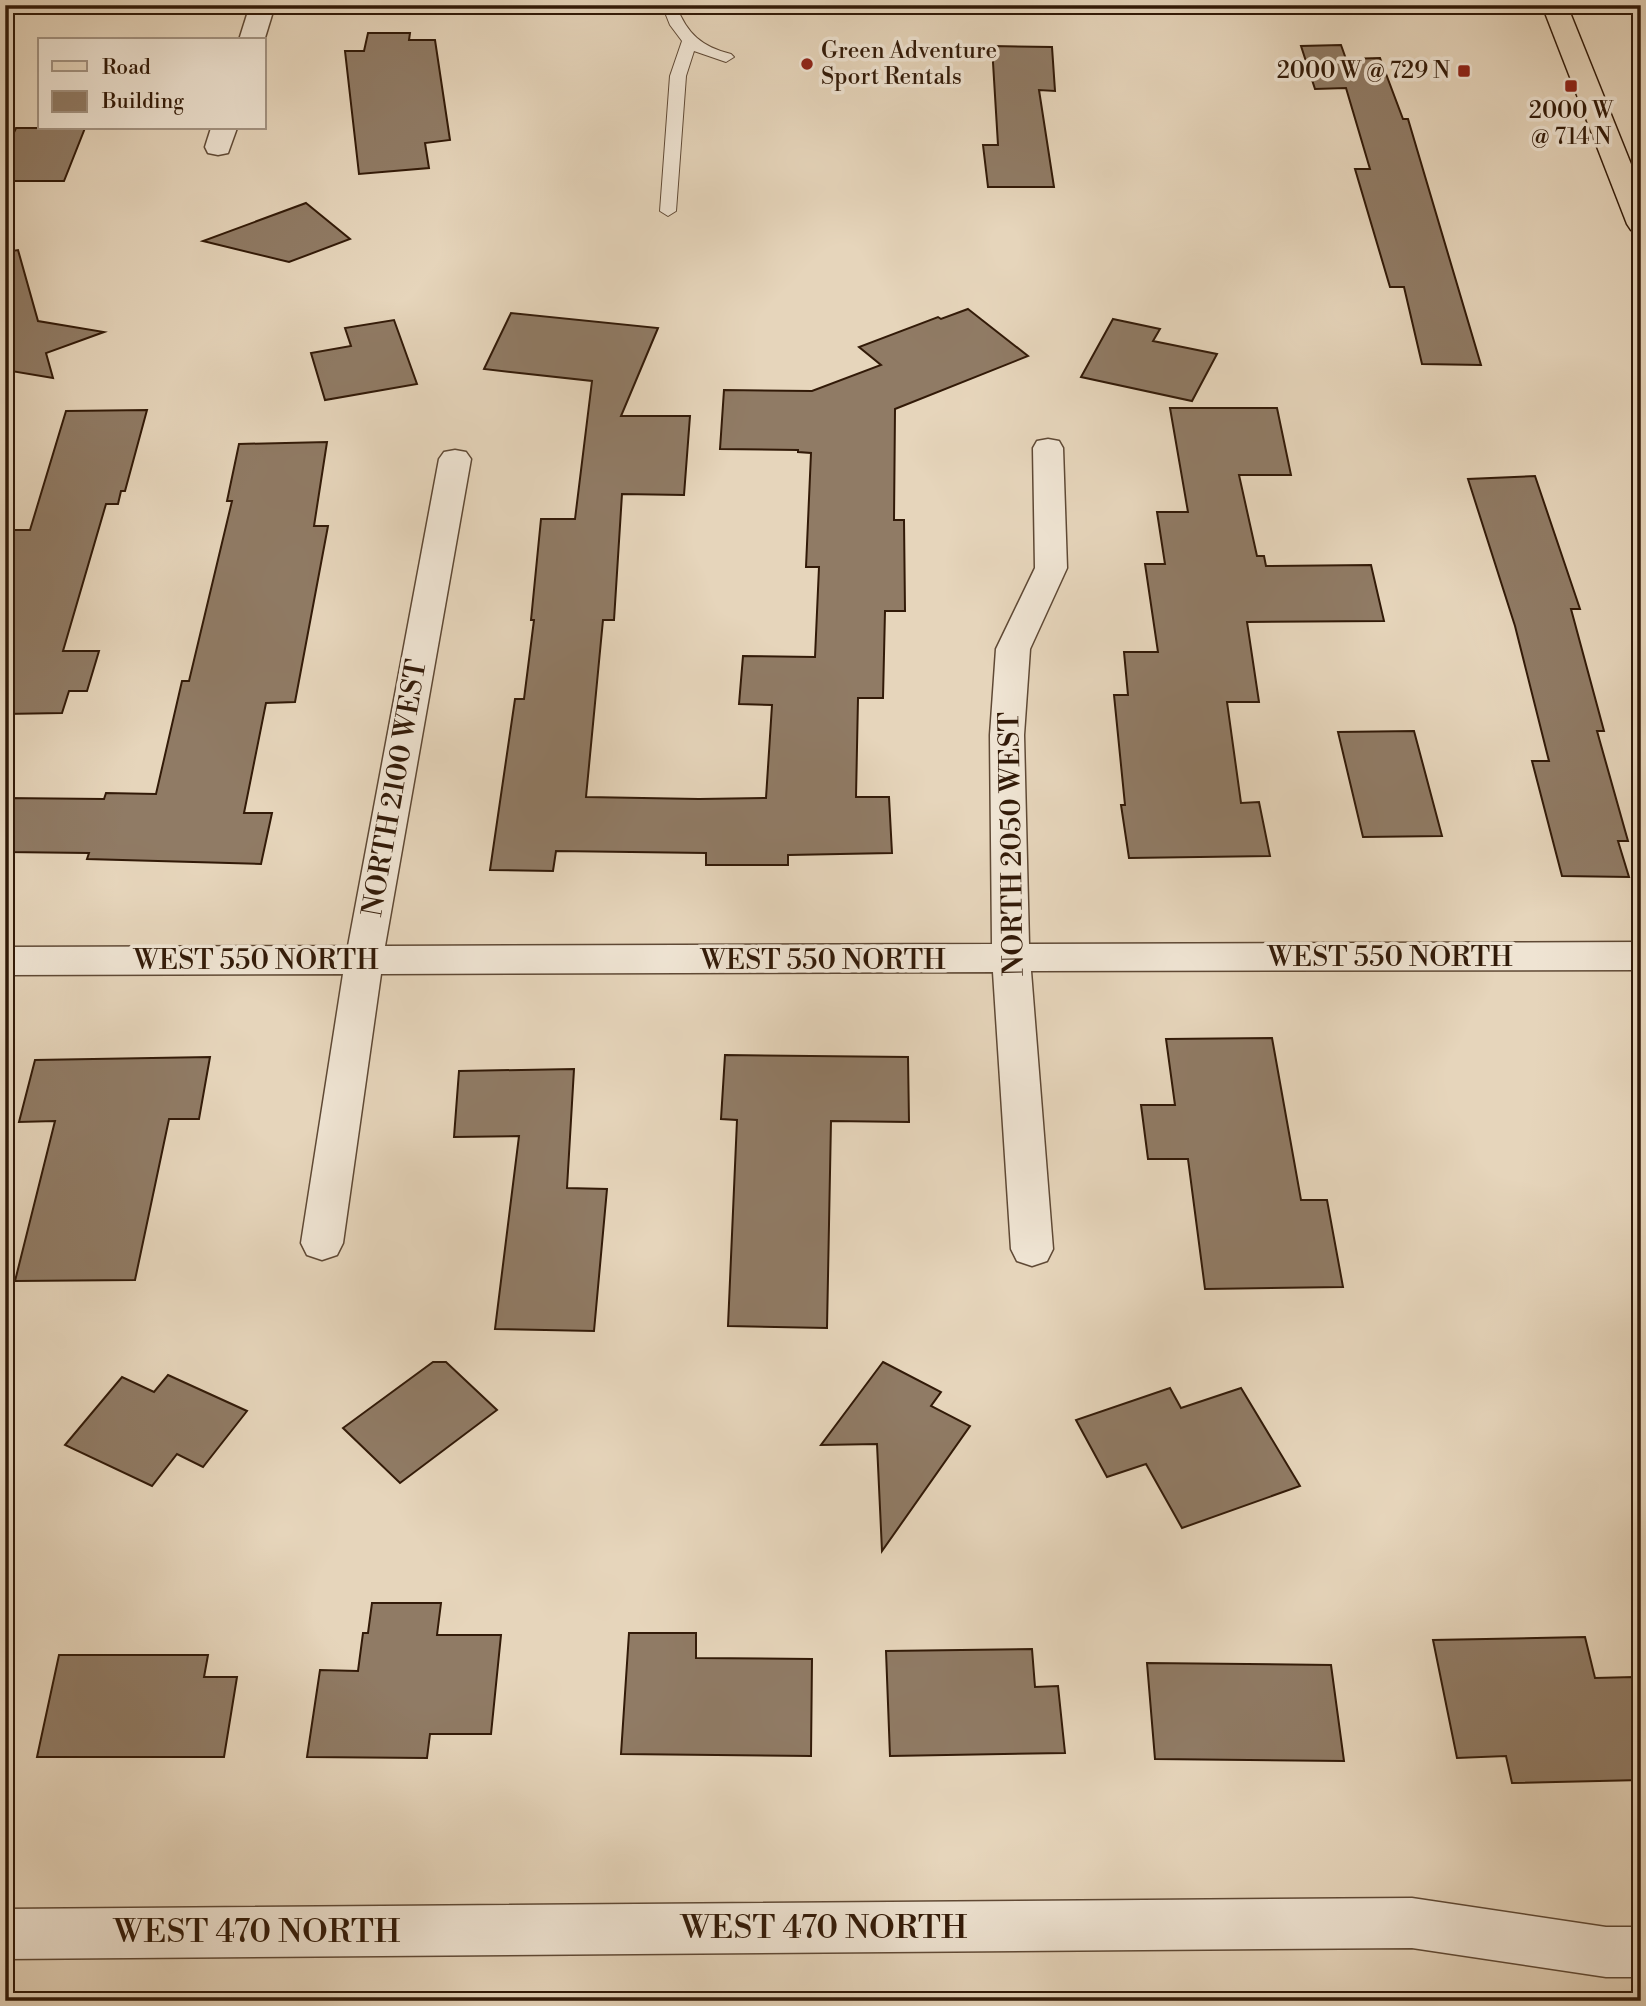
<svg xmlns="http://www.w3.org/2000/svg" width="1646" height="2006" font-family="'Libre Bodoni',serif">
	<rect width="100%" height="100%" fill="#e6d5bb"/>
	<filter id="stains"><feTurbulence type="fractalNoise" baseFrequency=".00286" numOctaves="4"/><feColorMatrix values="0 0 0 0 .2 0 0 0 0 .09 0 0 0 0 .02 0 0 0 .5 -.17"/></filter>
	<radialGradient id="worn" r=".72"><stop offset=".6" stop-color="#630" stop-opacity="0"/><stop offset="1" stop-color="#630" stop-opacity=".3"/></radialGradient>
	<!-- building -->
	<g fill="#907b65" stroke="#321a08" stroke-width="2">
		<polygon points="368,33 410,33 409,40 435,40 450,140 425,143 429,168 359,174 345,51 364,51"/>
		<polygon points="1341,45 1346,59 1380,58 1403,119 1408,119 1481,365 1422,364 1404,287 1390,287 1355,169 1370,169 1346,88 1315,89 1301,46"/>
		<polygon points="992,46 1052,47 1055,91 1039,90 1054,187 988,187 983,145 998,145"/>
		<polygon points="16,128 85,128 64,181 5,181 5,152"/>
		<polygon points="306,203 350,239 289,262 203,241"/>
		<polygon points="18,250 38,321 104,332 46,353 53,378 5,370 5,252"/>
		<polygon points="968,309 1028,356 895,409 894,520 904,520 905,611 885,611 883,698 858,698 856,797 889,797 892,853 788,855 788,865 706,865 706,853 556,851 553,871 490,870 515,699 524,699 534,620 531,620 541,519 575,519 592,381 484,369 511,313 658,328 621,416 690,416 684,495 622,494 614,620 603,620 586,797 699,799 766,798 772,705 739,704 743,656 815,657 819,567 806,567 811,453 798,452 798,450 720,449 724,390 812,391 881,365 859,347 938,317 941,319"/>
		<polygon points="1113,319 1160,329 1153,341 1217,354 1192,401 1081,377"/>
		<polygon points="394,320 417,384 325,400 311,353 351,346 345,328"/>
		<polygon points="1170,408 1277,408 1291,475 1239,475 1257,556 1264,556 1266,566 1371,565 1384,621 1247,622 1259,702 1227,702 1241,803 1259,802 1270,856 1129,858 1121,805 1125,805 1114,695 1128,695 1124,652 1158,652 1145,564 1165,564 1157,512 1188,512"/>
		<polygon points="147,410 125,491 121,491 118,504 106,504 63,651 99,651 87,691 69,691 62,713 5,714 5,555 13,530 30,530 66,411"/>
		<polygon points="327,442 314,526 328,526 295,702 266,703 244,813 272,813 261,864 87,859 89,853 5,852 5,798 104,799 106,793 156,794 182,681 189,681 232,501 227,501 239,444"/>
		<polygon points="1535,476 1580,609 1571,609 1604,731 1597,731 1628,841 1618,841 1629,877 1562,876 1532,761 1549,761 1515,626 1468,479"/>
		<polygon points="1414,731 1442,836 1363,837 1338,732"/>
		<polygon points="1272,1038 1301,1200 1327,1200 1343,1287 1205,1289 1188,1159 1148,1159 1141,1105 1175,1105 1166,1039"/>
		<polygon points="725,1055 908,1057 909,1122 831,1121 827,1328 728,1326 737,1120 721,1119"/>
		<polygon points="210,1057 199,1119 169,1119 135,1280 15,1281 55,1121 19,1122 35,1060"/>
		<polygon points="574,1069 567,1188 607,1189 594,1331 495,1329 519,1136 454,1137 459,1071"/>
		<polygon points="433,1362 446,1362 497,1410 400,1483 343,1428"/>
		<polygon points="883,1362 941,1392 931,1406 970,1426 882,1551 877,1444 821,1445"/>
		<polygon points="168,1375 247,1411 203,1467 177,1454 152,1486 65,1445 122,1377 154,1392"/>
		<polygon points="1170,1388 1181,1408 1241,1388 1300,1486 1182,1528 1146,1464 1107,1477 1076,1420"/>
		<polygon points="372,1603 441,1603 437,1635 501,1635 491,1734 430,1734 427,1758 307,1757 320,1670 358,1671 363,1633 368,1633"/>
		<polygon points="629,1633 696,1633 696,1658 812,1659 811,1756 621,1754"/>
		<polygon points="1585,1637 1595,1678 1633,1677 1641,1707 1641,1780 1512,1783 1506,1756 1457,1758 1433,1640"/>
		<polygon points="1032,1649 1035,1687 1058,1686 1065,1753 890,1756 886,1651"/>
		<polygon points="59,1655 208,1655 204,1677 237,1677 224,1757 37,1757"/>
		<polygon points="1147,1663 1331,1665 1344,1761 1155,1759"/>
	</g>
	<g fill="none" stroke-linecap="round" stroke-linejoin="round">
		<defs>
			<path id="service" d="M662,5H676C687,34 702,47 731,54L734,57L726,62L694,51L686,76L676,211L668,216L660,211L670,76L682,41L670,25Z"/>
			<g id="minor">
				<polygon points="250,5 275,5 264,41 239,40"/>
				<polygon points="211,128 237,128 228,153 218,155 208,153 205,147"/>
				<polygon points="1048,439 1059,441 1063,448 1067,568 1030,649 1024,735 1029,944 1641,942 1641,970 1031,971 1053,1249 1047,1261 1032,1266 1017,1261 1011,1249 993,972 381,974 343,1243 337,1255 322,1260 307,1255 301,1243 343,974 5,975 5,947 348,946 439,459 444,452 455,450 466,452 471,459 385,946 992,944 990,735 996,649 1035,568 1033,448 1037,441"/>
				<polygon points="1412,1898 1606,1927 1641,1927 1641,1977 1606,1977 1412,1948 5,1959 5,1909"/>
			</g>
			<polygon id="primary" points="1542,5 1567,5 1641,189 1641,232 1631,230 1627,224"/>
		</defs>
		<!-- service casing -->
		<use href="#service" stroke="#5f4935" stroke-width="2"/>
		<!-- minor casing -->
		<use href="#minor" stroke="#5f4935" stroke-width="3"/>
		<!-- primary casing -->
		<use href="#primary" stroke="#321a08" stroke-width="3"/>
		<!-- service -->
		<use href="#service" fill="#efe4d3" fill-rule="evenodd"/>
		<!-- minor -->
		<use href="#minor" fill="#efe4d3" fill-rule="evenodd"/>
		<!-- primary -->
		<use href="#primary" fill="#e6d5bb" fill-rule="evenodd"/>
	</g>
	<!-- markers -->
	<g fill="#8f2418" stroke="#efe4d3" stroke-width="2.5">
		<circle cx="807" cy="64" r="7"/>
		<rect x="1457" y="64" width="14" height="14" rx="3.5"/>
		<rect x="1564" y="79" width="14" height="14" rx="3.5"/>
	</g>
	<g text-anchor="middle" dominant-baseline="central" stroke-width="7" stroke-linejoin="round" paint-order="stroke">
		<!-- far-poi labels -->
		<g font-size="23" fill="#321a08" stroke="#efe4d3" text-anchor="start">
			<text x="821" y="51">Green Adventure<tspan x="821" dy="26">Sport Rentals</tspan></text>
			<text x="1450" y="71" text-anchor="end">2000 W @ 729 N</text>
			<text x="1571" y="111" text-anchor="middle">2000 W<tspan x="1571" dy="26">@ 714 N</tspan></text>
		</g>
		<!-- street labels -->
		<g font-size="28" fill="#321a08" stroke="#efe4d3">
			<text transform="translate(395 788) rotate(-80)">NORTH 2100 WEST</text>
			<text transform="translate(1012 844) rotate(-91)">NORTH 2050 WEST</text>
			<text x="1390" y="957">WEST 550 NORTH</text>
			<text x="256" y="960">WEST 550 NORTH</text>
			<text x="823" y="960">WEST 550 NORTH</text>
		</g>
		<!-- near-street labels -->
		<g font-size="33" fill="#321a08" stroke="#efe4d3">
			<text x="824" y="1928">WEST 470 NORTH</text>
			<text x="257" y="1932">WEST 470 NORTH</text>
		</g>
	</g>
	<!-- margin -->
	<rect width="1646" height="2006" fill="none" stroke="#e6d5bb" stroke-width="28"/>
	<rect x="7" y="7" width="1632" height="1992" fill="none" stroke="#321a08" stroke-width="3.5"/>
	<rect x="14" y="14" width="1618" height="1978" fill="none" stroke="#321a08" stroke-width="2"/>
	<!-- legend -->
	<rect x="38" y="38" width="228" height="91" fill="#efe4d3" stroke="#a39382" stroke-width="2"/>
	<rect x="52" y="61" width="35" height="10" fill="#e6d5bb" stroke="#a39382" stroke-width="2"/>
	<text x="102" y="74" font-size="21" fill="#321a08">Road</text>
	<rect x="52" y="91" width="35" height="21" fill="#907b65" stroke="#a39382" stroke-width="2"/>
	<text x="102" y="108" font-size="21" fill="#321a08">Building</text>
	<rect width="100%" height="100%" filter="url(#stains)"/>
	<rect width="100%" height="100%" fill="url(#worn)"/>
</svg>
